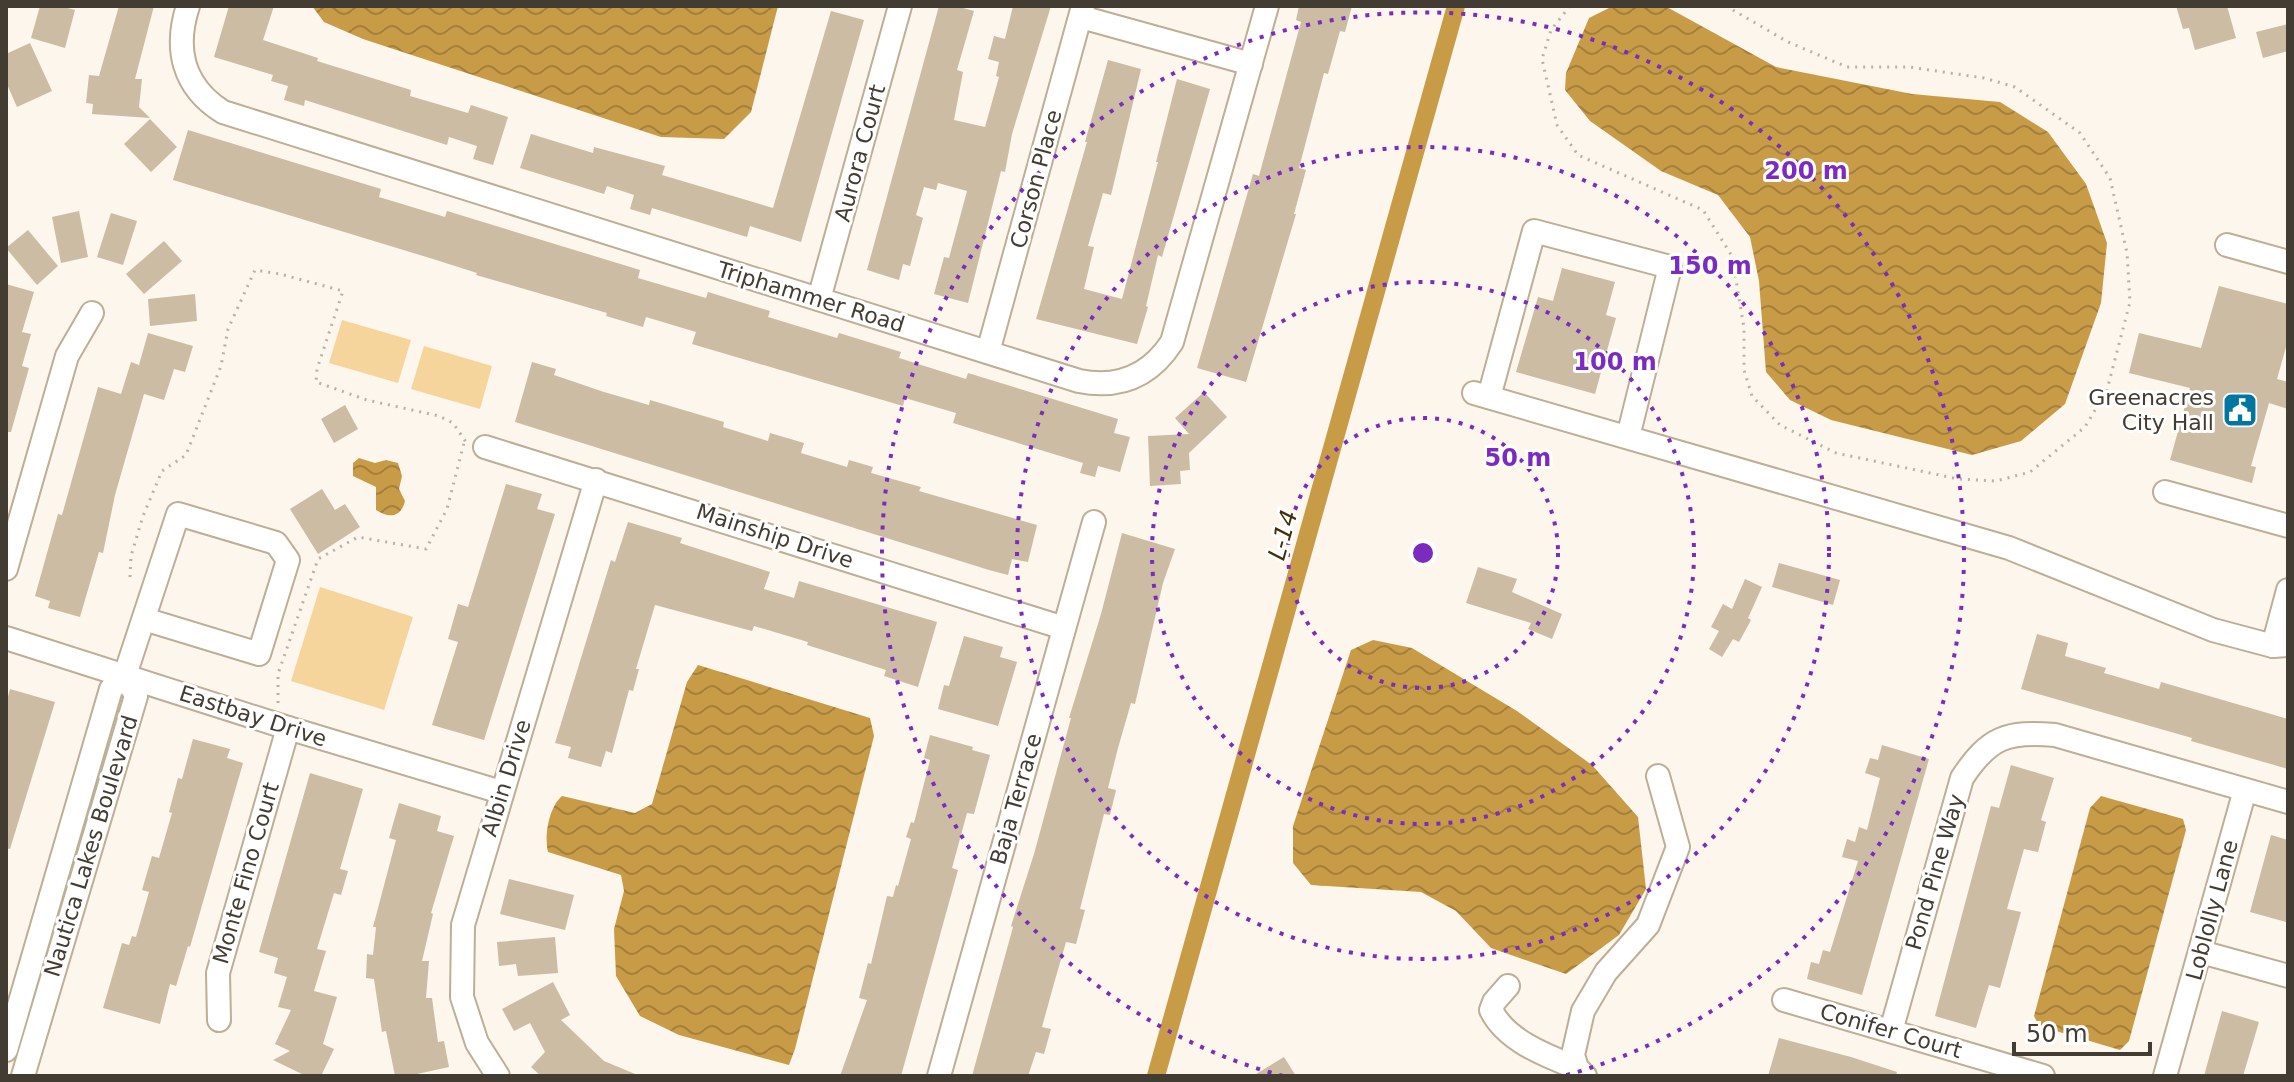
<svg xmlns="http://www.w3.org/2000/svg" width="2294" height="1082" font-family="'DejaVu Sans',sans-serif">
	<defs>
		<pattern id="water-waves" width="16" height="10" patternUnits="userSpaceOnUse" patternTransform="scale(2)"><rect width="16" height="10" fill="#c89b47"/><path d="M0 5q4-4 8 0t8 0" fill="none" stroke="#a4803c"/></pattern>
	</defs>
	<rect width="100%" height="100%" fill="#fdf6ec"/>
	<!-- park -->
	<g fill="#f6d59d">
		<polygon points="342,320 411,340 398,383 329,363"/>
		<polygon points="424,346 492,366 480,409 411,389"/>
		<polygon points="320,587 413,617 384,710 291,681"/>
	</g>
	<!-- water -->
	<g fill="url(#water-waves)">
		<polygon points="312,6 778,6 751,112 724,139 661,137 363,39 324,22"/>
		<polygon points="1613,6 1665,6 1776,67 1912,94 2000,102 2048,132 2086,184 2107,243 2101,303 2065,404 2021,441 1972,455 1831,420 1790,400 1766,372 1759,281 1750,237 1718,195 1661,171 1590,121 1565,90 1566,73 1589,18"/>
		<path d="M359,458L375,463L386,460L398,463L402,476L399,489L405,501C401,517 390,519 376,510V487L353,476V463Z"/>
		<polygon points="1373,640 1412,648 1517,711 1592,765 1638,817 1646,889 1619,935 1566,974 1491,948 1456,911 1421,892 1311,885 1293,863 1293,826 1351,650"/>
		<path d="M698,665L870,718L874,736L795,1049L789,1065L679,1035L640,1016L616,976L614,929L624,891L621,875L548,852C544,836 549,807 562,796L635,813L652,804L687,682Z"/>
		<polygon points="2101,796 2183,819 2186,830 2129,1041 2120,1050 2039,1026 2034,1016 2090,808"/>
	</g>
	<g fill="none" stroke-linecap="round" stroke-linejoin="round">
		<!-- canal -->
		<polyline stroke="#c89b47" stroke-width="18" points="1156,1076 1456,6"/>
	</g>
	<!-- building -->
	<g fill="#cbbca3">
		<polygon points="40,6 60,6 75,10 65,48 31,38"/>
		<polygon points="119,6 154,6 135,79 142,79 139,107 150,118 92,114 93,104 86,103 89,75 99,76"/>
		<polygon points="229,6 274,6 263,40 318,58 317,61 411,90 410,96 468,113 471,105 508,117 493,165 473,159 477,146 449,137 447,145 305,100 304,106 284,100 288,86 271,81 273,75 214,57"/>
		<polygon points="939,6 956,6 974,11 957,70 963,72 954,120 985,127 999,77 996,76 999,62 988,59 994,36 1005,39 1013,6 1051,6 1012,134 1005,172 1001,171 968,303 934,294 944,257 949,258 967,191 938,183 936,190 924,187 916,215 923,218 910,266 903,264 899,280 867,270"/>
		<polygon points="1299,6 1352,6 1345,32 1340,31 1328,74 1324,73 1299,168 1306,170 1294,214 1296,214 1246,382 1197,368 1253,174 1259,176 1301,22 1296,20"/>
		<polygon points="2176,6 2227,6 2236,38 2195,50 2189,28 2183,29"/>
		<polygon points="831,11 864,20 801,242 750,226 747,237 652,208 650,215 630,209 634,195 607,186 604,194 520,168 531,134 593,153 594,147 665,166 662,175 773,208"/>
		<polygon points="2288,24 2288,51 2263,58 2256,32"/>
		<polygon points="30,43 52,91 17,107 6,82 6,54"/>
		<polygon points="1108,60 1141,69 1111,195 1103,193 1088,246 1094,247 1084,289 1122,299 1158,162 1156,162 1177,79 1210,89 1162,257 1158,255 1146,306 1148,307 1137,344 1036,319 1087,142 1085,142"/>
		<polygon points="150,119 177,147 151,172 124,144"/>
		<polygon points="188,130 381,189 379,197 445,217 447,211 640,270 638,278 706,298 708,292 770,311 768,317 837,338 839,333 901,352 899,358 966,379 968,373 1118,419 1114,433 1130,437 1120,472 1098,466 1095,477 1080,473 1083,463 953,423 956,413 905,398 903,406 692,344 696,332 646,317 643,327 606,316 607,313 476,275 477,273 433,259 173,180"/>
		<polygon points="79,211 88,257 61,263 52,217"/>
		<polygon points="111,213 137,221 123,265 97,257"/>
		<polygon points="28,230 58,266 37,285 6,248"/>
		<polygon points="164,241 182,261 144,294 126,274"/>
		<polygon points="1562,268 1615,282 1606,315 1616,318 1595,394 1516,372 1538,297 1553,301"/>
		<polygon points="6,284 34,292 22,332 31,334 22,366 29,368 11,432 6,432"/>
		<polygon points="2219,286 2288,304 2288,340 2277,379 2288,382 2288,409 2269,403 2251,466 2256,467 2252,483 2170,460 2190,388 2129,373 2139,333 2201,348"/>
		<polygon points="195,294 197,321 150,326 148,299"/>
		<polygon points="148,333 193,346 185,372 174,369 164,400 144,394 115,495 103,553 99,552 80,617 48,608 50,601 35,596 58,514 62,515 98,387 121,394 131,362 139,365"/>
		<polygon points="532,362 556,369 554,375 604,392 649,405 650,400 724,422 723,427 768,441 770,433 804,443 801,453 847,467 849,460 873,467 871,473 921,487 919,491 1037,525 1028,562 1012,559 1008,575 989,570 515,422"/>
		<polygon points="1204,392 1227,417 1189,453 1190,470 1180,471 1181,484 1150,486 1148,436 1189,434 1175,418"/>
		<polygon points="345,405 358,429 334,443 321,419"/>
		<polygon points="506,484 542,494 537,509 555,514 484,740 432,725 458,642 448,639 458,604 468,607"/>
		<polygon points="322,489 335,510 345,504 360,527 318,554 290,509"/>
		<polygon points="628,522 682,538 680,543 770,572 764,589 794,598 799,581 937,622 918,687 884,676 886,670 807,645 808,642 754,626 752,631 655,605 636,669 639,669 633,691 629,690 612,753 606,751 601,767 568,758 571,747 555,743 611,560 615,562"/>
		<polygon points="1122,533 1175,549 1163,583 1135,704 1131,703 1118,748 1108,788 1116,790 1110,815 1104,814 1080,909 1085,910 1076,944 1066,942 1053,987 1042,1027 1051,1029 1044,1054 1036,1052 1028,1076 972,1076 1013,927 1011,926 1034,854 1071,718 1069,718 1101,614"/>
		<polygon points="1779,563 1840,580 1833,605 1772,587"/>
		<polygon points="1478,567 1517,579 1512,592 1562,614 1552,639 1528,629 1531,623 1466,603"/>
		<polygon points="1745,579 1762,587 1748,618 1751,620 1739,642 1733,639 1722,657 1709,649 1719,631 1711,627 1723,604 1732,609"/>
		<polygon points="2037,634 2068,643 2065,656 2106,668 2104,673 2159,689 2161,682 2288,719 2288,769 2191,741 2192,738 2021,689"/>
		<polygon points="964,636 1003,647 1000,657 1017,662 998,726 938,709 944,685 949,686"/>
		<polygon points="10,689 55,702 10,849 6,848 6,704"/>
		<polygon points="930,735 973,747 972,750 990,755 974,814 967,813 952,868 958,870 901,1076 840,1076 867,1000 859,998 868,963 871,964 887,896 893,897 896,885 898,886 911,839 906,837 911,822 914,823 930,760 924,758"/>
		<polygon points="193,739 230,749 227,758 243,763 190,947 188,946 176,986 170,984 160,1024 103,1008 122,943 129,945 132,936 136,937 149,892 142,890 152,856 159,858 172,813 169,812 178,778 182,779"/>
		<polygon points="1882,745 1929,759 1862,995 1807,979 1811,962 1819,964 1823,950 1830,952 1858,861 1842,857 1847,839 1855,842 1859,827 1867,830 1880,778 1865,773 1870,758 1878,760"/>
		<polygon points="2011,765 2054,778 2041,820 2046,822 2038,852 2024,849 2007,909 2021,912 2000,988 1989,985 1976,1028 1935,1016 1991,806 1999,808"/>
		<polygon points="310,773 363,789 340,869 348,871 341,895 334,893 317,949 326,951 314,991 337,997 323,1044 334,1049 321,1076 306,1076 273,1060 290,1051 275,1044 291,1010 278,1007 287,977 274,973 278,958 259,952"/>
		<polygon points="399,803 441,816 437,831 454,836 431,913 433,914 422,961 429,961 426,998 432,998 438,1042 444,1041 449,1067 408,1076 395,1076 386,1031 382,1032 374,979 366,978 367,954 373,955 376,927 373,927 396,840 389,838"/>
		<polygon points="2271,835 2288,840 2286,922 2250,912"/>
		<polygon points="509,879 574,895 565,930 500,914"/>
		<polygon points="555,937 558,973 518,976 516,964 499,966 497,942"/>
		<polygon points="553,982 570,1015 561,1020 604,1061 640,1076 541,1076 531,1067 545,1052 530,1023 514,1031 502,1009"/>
		<polygon points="2222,1011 2259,1022 2243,1076 2204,1076"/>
		<polygon points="1779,1038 1851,1057 1897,1072 1896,1076 1768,1076"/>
		<polygon points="1284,1057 1296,1076 1253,1076"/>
	</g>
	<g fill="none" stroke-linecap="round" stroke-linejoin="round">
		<defs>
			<g id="minor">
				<path d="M188,6C174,49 183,87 223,112L1079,381C1119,389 1150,376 1172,342L1267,6"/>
				<polyline points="1081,17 1251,64"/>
				<polyline points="2227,245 2288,262"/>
				<polyline points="819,299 900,6"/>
				<polyline points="988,352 1083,6"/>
				<polyline points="1474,393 2009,548 2213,630 2273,646 2288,645"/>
				<polyline points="1489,397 1534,231 1670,267 1628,437"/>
				<polyline points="485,447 1064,628"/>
				<polyline points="2165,492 2288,526"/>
				<polyline points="6,569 67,356 92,313"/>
				<polyline points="6,638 288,728 501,792"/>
				<polyline points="2273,646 2288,590"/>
				<polyline points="2201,952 2288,976"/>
				<path d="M1508,986L1494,1002L1491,1010C1506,1041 1547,1056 1577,1068"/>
				<polyline points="1784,1000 2043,1076"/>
				<polyline points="219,1020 218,973 288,728"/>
				<path d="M1891,1031L1962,778C1989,737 2007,731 2055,735L2288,802"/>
				<polyline points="6,1050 111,689 125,675 178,514 276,543 288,560 259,654 144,619"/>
				<polyline points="23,1076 136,696 125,675"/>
				<polyline points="498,1076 477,1043 462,997 463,925 596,480"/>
				<polyline points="939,1076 1094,522"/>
				<polyline points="1585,1076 1577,1068 1573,1055 1583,1011 1606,972 1648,925 1678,847 1658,776"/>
				<polyline points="2165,1076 2245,790"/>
			</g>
		</defs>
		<!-- minor casing -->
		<use href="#minor" stroke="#bdae96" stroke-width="26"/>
		<!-- path -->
		<g stroke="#b8b1a7" stroke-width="3" stroke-dasharray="2 6" stroke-linecap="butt">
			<polyline points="1570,6 1551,30 1542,59 1557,125 1578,155 1703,210 1732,256 1744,328 1744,370 1752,396 1780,425 1836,453 1958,479 1996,481 2030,472 2085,427 2107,390 2130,302 2127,253 2110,178 2080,133 2015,87 1984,78 1909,67 1847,67 1788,42 1726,6"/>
			<polyline points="130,577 131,556 143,516 162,471 186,455 221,366 228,329 255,270 280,274 343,291 317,369 316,382 367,400 439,416 453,423 466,442"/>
			<polyline points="278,703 278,674 318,559 358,537 426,549 447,509 464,443"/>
		</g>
		<!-- minor -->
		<use href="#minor" stroke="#fff" stroke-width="22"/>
	</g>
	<!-- distance rings -->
	<g fill="none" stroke="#7b2cbf" stroke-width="4" stroke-dasharray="4 8">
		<circle cx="1423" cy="553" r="135"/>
		<circle cx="1423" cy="553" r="271"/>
		<circle cx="1423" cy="553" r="406"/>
		<path d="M1283 1076A541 541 0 1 1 1563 1076"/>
	</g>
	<!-- icons -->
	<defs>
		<symbol id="civic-square" viewBox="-11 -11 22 22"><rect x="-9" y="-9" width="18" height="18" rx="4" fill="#0077a0" stroke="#fff"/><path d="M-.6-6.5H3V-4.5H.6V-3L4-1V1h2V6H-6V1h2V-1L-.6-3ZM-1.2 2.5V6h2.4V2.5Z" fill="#fff"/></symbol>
	</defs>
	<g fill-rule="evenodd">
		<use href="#civic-square" x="2220" y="390" width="40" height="40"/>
	</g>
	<g text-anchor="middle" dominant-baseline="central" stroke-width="6" stroke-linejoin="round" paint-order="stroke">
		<!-- street labels -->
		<g font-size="22" fill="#423c32" stroke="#fff">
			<text transform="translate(860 153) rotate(-75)">Aurora Court</text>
			<text transform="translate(1036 179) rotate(-75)">Corson Place</text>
			<text transform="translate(811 297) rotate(17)">Triphammer Road</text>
			<text transform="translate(775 536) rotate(18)">Mainship Drive</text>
			<text transform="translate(253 716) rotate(18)">Eastbay Drive</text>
			<text transform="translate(506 778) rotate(-73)">Albin Drive</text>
			<text transform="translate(1016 799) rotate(-74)">Baja Terrace</text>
			<text transform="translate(91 846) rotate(-73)">Nautica Lakes Boulevard</text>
			<text transform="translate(1935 872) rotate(-74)">Pond Pine Way</text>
			<text transform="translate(246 873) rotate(-74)">Monte Fino Court</text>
			<text transform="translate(2212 910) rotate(-75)">Loblolly Lane</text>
			<text transform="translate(1891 1031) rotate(16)">Conifer Court</text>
		</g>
		<!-- poi labels -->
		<g font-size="22" fill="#423c32" stroke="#fff" text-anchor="end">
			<text x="2214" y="397">Greenacres<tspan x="2214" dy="25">City Hall</tspan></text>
		</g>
		<!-- water labels -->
		<g font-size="24" font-style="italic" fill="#422f0a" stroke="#fff">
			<text transform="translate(1283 535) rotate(-74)">L-14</text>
		</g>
	</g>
	<circle cx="1423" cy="553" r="12" fill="#7b2cbf" stroke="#fff" stroke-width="4"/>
	<g font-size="24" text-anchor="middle" font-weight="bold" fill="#7b2cbf" stroke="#fff" stroke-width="6" stroke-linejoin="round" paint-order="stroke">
		<text x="1806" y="179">200 m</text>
		<text x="1710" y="274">150 m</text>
		<text x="1615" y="370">100 m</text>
		<text x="1518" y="466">50 m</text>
	</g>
	<!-- border -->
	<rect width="2294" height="1082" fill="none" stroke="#423c32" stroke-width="16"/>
	<!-- scale -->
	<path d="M2014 1042v12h136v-12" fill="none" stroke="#423c32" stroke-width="4"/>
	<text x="2026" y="1042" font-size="24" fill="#423c32" stroke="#ffffff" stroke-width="6" paint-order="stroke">50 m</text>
</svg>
